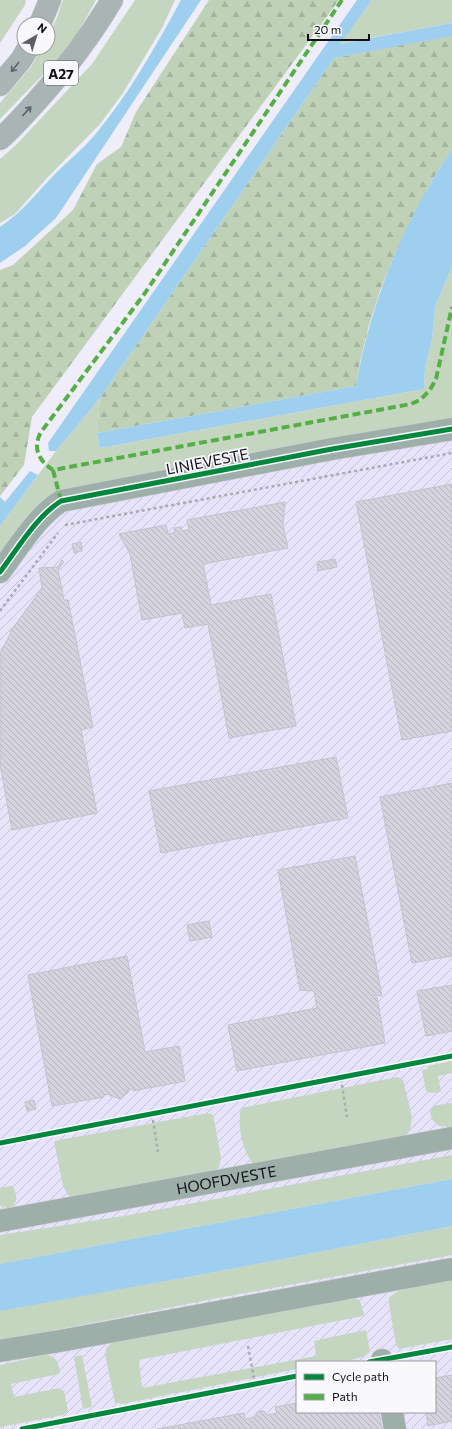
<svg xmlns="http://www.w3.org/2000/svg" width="452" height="1429" font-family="Commissioner,sans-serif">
	<defs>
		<pattern id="industrial-furrows" width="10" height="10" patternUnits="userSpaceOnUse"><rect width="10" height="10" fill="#e6e3fb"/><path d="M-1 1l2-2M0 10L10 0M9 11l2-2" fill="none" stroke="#c4c2d6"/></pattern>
		<pattern id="forest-firs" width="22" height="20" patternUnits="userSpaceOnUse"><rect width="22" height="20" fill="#bfd2b8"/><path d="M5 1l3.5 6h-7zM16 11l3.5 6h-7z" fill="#a3b39d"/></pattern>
		<pattern id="building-back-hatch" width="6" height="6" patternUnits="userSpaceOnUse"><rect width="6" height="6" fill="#d5d3de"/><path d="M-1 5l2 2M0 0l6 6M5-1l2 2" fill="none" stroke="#b6b4be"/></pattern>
	</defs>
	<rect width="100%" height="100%" fill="#eeedf9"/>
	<!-- industrial -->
	<path fill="url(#industrial-furrows)" fill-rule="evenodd" d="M452,381V1429H0V559L53,486ZM297,1362H435V1412H297Z"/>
	<!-- grass -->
	<g fill="#c5d6c0">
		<polygon points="0,0 26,0 25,5 0,43"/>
		<polygon points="63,0 96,0 70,47 0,119 0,103 31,67 41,48 48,48 48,35 56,20"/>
		<polygon points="135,0 175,0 162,28 123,93 100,124 47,178 15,214 0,223 0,159 16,145 92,64"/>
		<polygon points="372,0 452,0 452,23 339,44"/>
		<polygon points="452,266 452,418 50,496 0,556 0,526 56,451 100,398 97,433 100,448 424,389 425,368 432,339 435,307"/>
		<polygon points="452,1061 452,1073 438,1076 441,1092 431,1093 426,1091 422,1070 428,1069 427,1066"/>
		<path d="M398,1077L403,1080L412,1117L410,1130L401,1142L253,1164C242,1148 237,1127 241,1108Z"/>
		<path d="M452,1103V1128L447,1129L446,1126C444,1126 441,1126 439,1126C434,1123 426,1112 433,1107C437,1104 447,1104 452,1103Z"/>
		<polygon points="208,1113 213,1115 221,1158 219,1167 210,1176 80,1202 69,1196 63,1186 54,1141"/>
		<polygon points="452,1155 452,1179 0,1264 0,1235 124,1216"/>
		<path d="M10,1186H13C18,1197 18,1206 6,1210L5,1206H0V1188Z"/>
		<polygon points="452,1226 452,1255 213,1299 0,1341 0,1311 3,1310 210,1273"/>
		<path d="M452,1280V1339L399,1349L396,1344L389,1304V1298C401,1285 435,1283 452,1280Z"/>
		<path d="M348,1298H355L360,1301L364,1314L363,1316L139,1360L142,1388L316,1356L314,1341L366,1330L370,1352C359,1364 314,1362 297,1362V1369L121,1404L120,1403H115L105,1354L107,1347L115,1341Z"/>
		<path d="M45,1355C56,1355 58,1362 60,1372L59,1374L11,1384L14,1397L59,1388L64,1391L68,1411L63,1415L0,1427V1365Z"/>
		<polygon points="82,1355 92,1407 83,1409 74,1357"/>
	</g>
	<!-- forest -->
	<g fill="url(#forest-firs)">
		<polygon points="209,0 339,0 32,417 24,465 0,496 0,270 13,265 73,210 97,164 121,147 136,112"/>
		<polygon points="452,35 452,149 431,182 396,252 381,288 369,325 360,362 356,386 97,433 100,398 334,58"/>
	</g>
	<!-- water -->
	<g fill="#9ecfee">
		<path d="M181,0H201L56,218L25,246L0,263V227C23,212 38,191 57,172C69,160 83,149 94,136C129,94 155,48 181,0Z"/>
		<polygon points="357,0 372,0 340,44 452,23 452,36 334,58 100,398 56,451 49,451 48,443"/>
		<path d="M452,149V266L435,307L432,339L425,368L424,389L100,448L97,433L356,386C371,300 404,221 452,149Z"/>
		<polygon points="30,471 38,475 0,526 0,497 5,502"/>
		<polygon points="452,1179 452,1226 210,1273 0,1311 0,1264"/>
	</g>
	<!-- building -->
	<g fill="url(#building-back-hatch)" stroke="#c3c1cb">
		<polygon points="452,484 452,731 402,740 356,502"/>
		<polygon points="285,502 283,525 288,548 203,564 211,605 271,594 296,726 229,738 208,624 185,628 182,613 142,620 130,554 119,534 166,525 168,534 175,532 174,528 181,527 182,531 189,530 187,520"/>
		<polygon points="81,542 82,551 74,553 72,544"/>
		<polygon points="335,559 337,567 318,571 317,562"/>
		<polygon points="62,560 64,562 58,570 64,600 68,600 93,727 81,730 97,813 12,830 0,764 0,654 11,632 10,632 42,588 39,568 58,567"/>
		<polygon points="336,757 348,818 161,853 149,791"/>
		<polygon points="452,783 452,956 412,963 380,797"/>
		<polygon points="355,856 382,996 372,995 373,998 377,997 385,1043 237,1071 228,1025 317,1008 314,991 300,990 278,870"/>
		<polygon points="209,921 212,937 190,941 187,925"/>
		<polygon points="127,956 145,1052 179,1046 185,1081 133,1091 133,1089 127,1090 128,1093 125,1094 120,1099 113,1096 110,1096 110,1094 104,1095 104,1097 52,1106 28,975"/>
		<polygon points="452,985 452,1031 426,1036 417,991"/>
		<polygon points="34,1100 36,1109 27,1111 25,1102"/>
		<polygon points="452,1375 452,1421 428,1426 426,1412 435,1412 435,1378"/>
		<polygon points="297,1403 297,1412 379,1412 382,1429 157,1429 244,1413 245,1419 256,1417 256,1413 259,1411 264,1411 267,1415 277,1413 275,1407"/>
	</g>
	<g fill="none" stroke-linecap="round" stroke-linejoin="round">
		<defs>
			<g id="minor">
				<path d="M0,572C18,548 36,517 61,501L332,449L452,429"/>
				<path id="s1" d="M0,1221L452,1138"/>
				<polyline points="0,1351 60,1341 452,1269"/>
				<polyline points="382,1360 382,1362"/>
				<polyline points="392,1412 395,1429"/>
			</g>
			<g id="highway">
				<polyline points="40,24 50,0"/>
				<polyline points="0,85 21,60 28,48"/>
				<path d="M0,139C13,128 24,115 35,103C64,71 90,37 112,0"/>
			</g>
		</defs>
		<!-- minor casing -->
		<use href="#minor" stroke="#cbcad4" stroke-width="23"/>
		<!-- highway casing -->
		<use href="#highway" stroke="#cbcad4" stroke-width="23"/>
		<!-- path -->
		<g stroke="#a7adae" stroke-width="2.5" stroke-dasharray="3 3" stroke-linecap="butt">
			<polyline points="65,525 452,453"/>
			<polyline points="0,611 58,533"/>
			<polyline points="341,1079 347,1117"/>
			<polyline points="152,1114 158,1152"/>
			<polyline points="248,1346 255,1384"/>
		</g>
		<!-- minor -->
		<use href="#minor" stroke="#9eaea8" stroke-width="22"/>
		<!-- highway -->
		<use href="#highway" stroke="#a9b5b5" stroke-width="22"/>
		<!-- quiet -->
		<g stroke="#54b045" stroke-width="4" stroke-dasharray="8 4" stroke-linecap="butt">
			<path d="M342,0L145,293L41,432C32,448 39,461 53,470L411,404L420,400L430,390L436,379L452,307"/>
			<polyline points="53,470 61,501"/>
		</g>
		<defs>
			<g id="cycleway">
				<path d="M0,572C18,548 36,517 61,501L332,449L452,429"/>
				<polyline points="0,1143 452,1056"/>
				<polyline points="369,1362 452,1347"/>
				<polyline points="22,1429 297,1376"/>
			</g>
		</defs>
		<!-- cycleway casing -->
		<use href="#cycleway" stroke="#f8f8fd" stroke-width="8"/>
		<!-- cycleway -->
		<use href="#cycleway" stroke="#00873e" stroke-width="5"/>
	</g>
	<!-- one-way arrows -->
	<defs><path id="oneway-shaft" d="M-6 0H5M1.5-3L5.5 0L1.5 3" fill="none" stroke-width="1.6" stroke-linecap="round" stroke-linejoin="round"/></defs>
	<g stroke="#5d6266">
		<use href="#oneway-shaft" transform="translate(15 67) rotate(129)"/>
		<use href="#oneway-shaft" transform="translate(27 111) rotate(-47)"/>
	</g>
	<g text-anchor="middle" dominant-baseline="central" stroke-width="3.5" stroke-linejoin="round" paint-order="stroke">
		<!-- shield labels -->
		<rect fill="#f8f8fd" stroke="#56555d" stroke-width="1" x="44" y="61" width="34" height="24" rx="3"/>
		<g font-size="14" font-weight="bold" fill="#110f18">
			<text x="61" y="73">A27</text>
		</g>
		<!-- street labels -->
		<g font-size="15" fill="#110f18" stroke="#f8f8fd">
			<text transform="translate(207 461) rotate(-11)">LINIEVESTE</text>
			<text stroke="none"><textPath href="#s1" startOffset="230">HOOFDVESTE</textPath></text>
		</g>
	</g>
	<!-- legend -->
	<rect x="296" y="1361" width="140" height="52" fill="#f8f8fd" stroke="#9c9ba1"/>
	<rect x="304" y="1374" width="20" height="6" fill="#00873e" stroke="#9c9ba1"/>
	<text x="332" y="1381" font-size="12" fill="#110f18">Cycle path</text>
	<rect x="304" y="1394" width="20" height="6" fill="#54b045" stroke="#9c9ba1"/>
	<text x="332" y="1401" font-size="12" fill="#110f18">Path</text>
	<!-- north arrow -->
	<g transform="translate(36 36) rotate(38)"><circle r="19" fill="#f8f8fd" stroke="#9c9ba1"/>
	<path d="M0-3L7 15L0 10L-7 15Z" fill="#5e5d67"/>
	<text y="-6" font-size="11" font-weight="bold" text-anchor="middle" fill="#110f18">N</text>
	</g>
	<!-- scale -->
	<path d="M308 34v6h61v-6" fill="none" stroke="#110f18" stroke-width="2"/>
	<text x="314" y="34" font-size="12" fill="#110f18" stroke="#f8f8fd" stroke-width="3" paint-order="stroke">20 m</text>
</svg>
